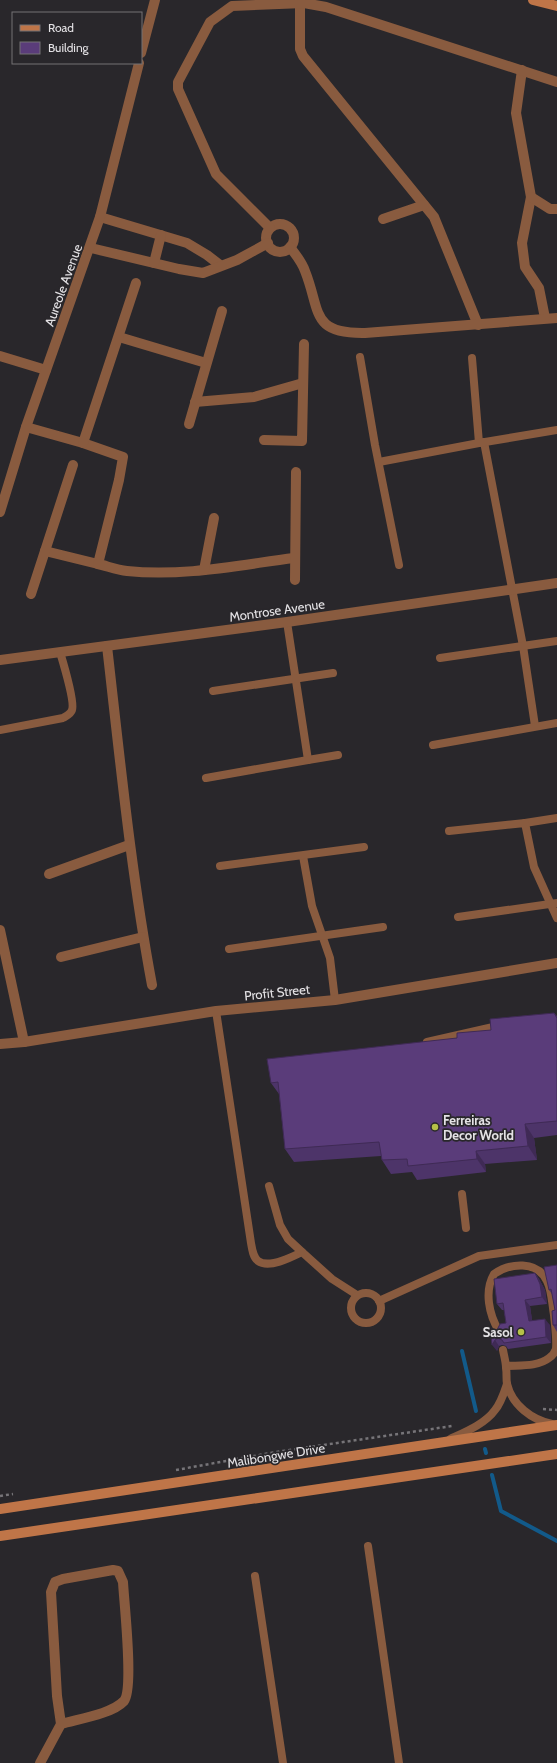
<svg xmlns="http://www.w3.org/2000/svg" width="557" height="1763" font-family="Cabin,sans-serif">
	<rect width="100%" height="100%" fill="#29272b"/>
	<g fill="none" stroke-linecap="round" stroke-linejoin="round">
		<!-- stream -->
		<g stroke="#125a8a" stroke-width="4">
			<polyline points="462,1351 476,1411"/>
			<polyline points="485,1449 486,1453"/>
			<polyline points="492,1475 501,1511 557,1541"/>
		</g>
		<!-- path -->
		<g stroke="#767478" stroke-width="2.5" stroke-dasharray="3 3" stroke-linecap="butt">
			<polyline points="543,1409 557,1410"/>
			<polyline points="176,1470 276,1452 452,1426"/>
			<polyline points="0,1496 13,1494"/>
		</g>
		<!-- service -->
		<g stroke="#895b3f" stroke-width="8">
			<polyline points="360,357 375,445 399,565"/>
			<polyline points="472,358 479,443"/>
			<polyline points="484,442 523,646 535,726"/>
			<polyline points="379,462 479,443 557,430"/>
			<polyline points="287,622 308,760"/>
			<polyline points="440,658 557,641"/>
			<polyline points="213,691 333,673"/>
			<path d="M0,730L63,718C66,716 71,714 72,710C75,702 63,662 60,652"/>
			<polyline points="433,745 557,723"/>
			<polyline points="206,778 308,760 338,755"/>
			<polyline points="525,823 557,818"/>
			<polyline points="449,831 525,823 534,867 557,918"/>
			<polyline points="303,856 312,906 330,958 335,1000"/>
			<polyline points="220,866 364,847"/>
			<polyline points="458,917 557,903"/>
			<polyline points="229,949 383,927"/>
			<path d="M216,1011L251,1243C252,1249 253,1257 258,1261C269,1269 292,1257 302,1252L332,1279L357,1295"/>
			<polyline points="427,1042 502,1025"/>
			<polyline points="269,1186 280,1225 288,1239 302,1252"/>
			<polyline points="462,1194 466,1228"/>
			<circle cx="366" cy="1308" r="15"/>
			<polyline points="379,1301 479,1256 557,1245"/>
			<path d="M499,1331C489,1315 484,1291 494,1274C510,1263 537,1260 547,1281C552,1291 552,1304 554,1315C555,1325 557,1339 556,1349C555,1352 552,1356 549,1358C538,1367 519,1365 506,1366"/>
			<path d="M503,1350C504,1356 506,1362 506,1368C507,1373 506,1379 507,1384C512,1405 532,1420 552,1424"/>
			<path d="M450,1439C465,1432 485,1424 495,1410C501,1403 504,1393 507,1384"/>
			<polyline points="368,1546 399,1763"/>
			<polyline points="255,1576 283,1763"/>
		</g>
		<!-- minor -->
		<g stroke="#895b3f" stroke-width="10">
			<polyline points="300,3 300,49 303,56 434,217 478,325"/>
			<polyline points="141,53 155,0"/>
			<polyline points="522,70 516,113 531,197 522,243 525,267 539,288 545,318"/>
			<polyline points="531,197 550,209 557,209"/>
			<polyline points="100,217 187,243 207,255 220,265"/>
			<polyline points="383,219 424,205"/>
			<circle cx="280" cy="238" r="14"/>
			<polyline points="270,228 216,174 178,89 178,82 210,22 232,6 304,3 326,7 557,82"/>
			<path d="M290,247C296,255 302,262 305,271C321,311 310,334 365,333L557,318"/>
			<polyline points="91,248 179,269 203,273 237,260 268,243"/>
			<polyline points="154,263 161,235"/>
			<polyline points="119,337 206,363"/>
			<polyline points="0,356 46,370"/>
			<polyline points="195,402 254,397 303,383"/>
			<polyline points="189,424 222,311"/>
			<polyline points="26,427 83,443 123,457 119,480 98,564 45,551"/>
			<polyline points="264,440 302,441 304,344"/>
			<polyline points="83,443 136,283"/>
			<polyline points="0,512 26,427 100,217 139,63"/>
			<path d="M98,564C107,566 117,570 127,571C183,577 239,565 294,558"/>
			<polyline points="204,570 214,518"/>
			<polyline points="295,580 296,472"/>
			<polyline points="31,594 73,465"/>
			<path d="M107,646C120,759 131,873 152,985"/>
			<polyline points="0,660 287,622 557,583"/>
			<polyline points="49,874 129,845"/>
			<polyline points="0,930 24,1042"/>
			<polyline points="61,957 143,937"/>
			<polyline points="0,1044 24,1042 216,1011 335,1000 557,963"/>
			<path d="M40,1763L61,1724L57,1696L51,1592L55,1582L63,1579L113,1570L118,1571L123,1582C124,1602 134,1689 124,1701C112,1714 78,1719 61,1724"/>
		</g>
		<!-- secondary -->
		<g stroke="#bf7548" stroke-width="10">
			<polyline points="533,0 557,6"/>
			<polyline points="0,1509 557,1425"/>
			<polyline points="0,1536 557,1454"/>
		</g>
	</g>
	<!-- wall -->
	<g fill="#4d3469">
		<polygon points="554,1013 557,1016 557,1135 534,1138 537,1160 485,1164 486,1172 417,1180 412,1172 391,1174 382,1160 381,1156 294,1162 285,1149 279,1094 271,1083 491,1030"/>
		<polygon points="557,1265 557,1332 553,1325 555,1310 552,1294 549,1290"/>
		<polygon points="535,1273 539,1279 545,1290 547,1304 530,1306 532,1320 550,1325 551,1343 508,1349 506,1346 502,1345 499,1346 497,1351 492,1330 497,1330 506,1323 504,1310 502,1310 497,1304"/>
	</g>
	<!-- shaded-wall -->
	<g fill="#3f2a55">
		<polygon points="525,1124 534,1138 537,1160 528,1146"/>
		<polygon points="476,1151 485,1164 486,1172 477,1159"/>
		<polygon points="535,1273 539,1279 545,1290 547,1304 542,1297"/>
		<polygon points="525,1300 530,1306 533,1327 529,1321"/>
		<polygon points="545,1319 550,1325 551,1343 546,1337"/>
		<polygon points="495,1340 499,1346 497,1351 492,1345"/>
	</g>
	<!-- building -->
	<g fill="#5a3c7a" stroke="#3f2a55">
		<polygon points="554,1013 557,1018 557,1121 525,1124 528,1146 476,1151 477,1159 408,1166 407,1159 382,1160 379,1142 285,1149 278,1082 271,1083 267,1059 457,1038 457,1033 491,1030 490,1019"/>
		<polygon points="557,1265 557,1325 553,1325 552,1311 555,1310 551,1289 549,1290 544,1267"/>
		<polygon points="535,1273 540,1284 542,1297 525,1300 529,1321 545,1319 546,1337 504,1343 502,1340 498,1338 495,1340 492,1345 490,1327 492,1330 497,1330 500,1324 506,1323 503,1303 497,1304 494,1279"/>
	</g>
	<!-- markers -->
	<g fill="#b6c148" stroke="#29272b" stroke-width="1.5">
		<circle cx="435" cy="1127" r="4"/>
		<circle cx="521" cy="1332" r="4"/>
	</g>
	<g text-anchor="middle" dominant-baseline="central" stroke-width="3.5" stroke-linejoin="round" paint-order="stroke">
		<!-- street labels -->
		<g font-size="13" fill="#e4e2e5" stroke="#29272b">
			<text transform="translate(63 285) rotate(-70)">Aureole Avenue</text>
			<text transform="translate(277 610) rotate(-8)">Montrose Avenue</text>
			<text transform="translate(277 992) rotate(-6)">Profit Street</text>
			<text transform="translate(276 1455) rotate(-9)">Malibongwe Drive</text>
		</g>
		<!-- poi labels -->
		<g font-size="13" font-weight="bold" fill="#e4e2e5" stroke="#29272b" text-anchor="start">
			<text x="443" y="1120">Ferreiras<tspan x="443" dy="15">Decor World</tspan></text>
			<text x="513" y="1332" text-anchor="end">Sasol</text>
		</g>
	</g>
	<!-- legend -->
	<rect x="12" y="12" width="130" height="52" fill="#29272b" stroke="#747275"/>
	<rect x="20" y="25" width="20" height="6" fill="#bf7548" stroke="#747275"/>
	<text x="48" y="32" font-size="12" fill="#e4e2e5">Road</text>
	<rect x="20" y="42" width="20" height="12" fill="#5a3c7a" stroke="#747275"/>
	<text x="48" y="52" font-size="12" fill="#e4e2e5">Building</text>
</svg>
